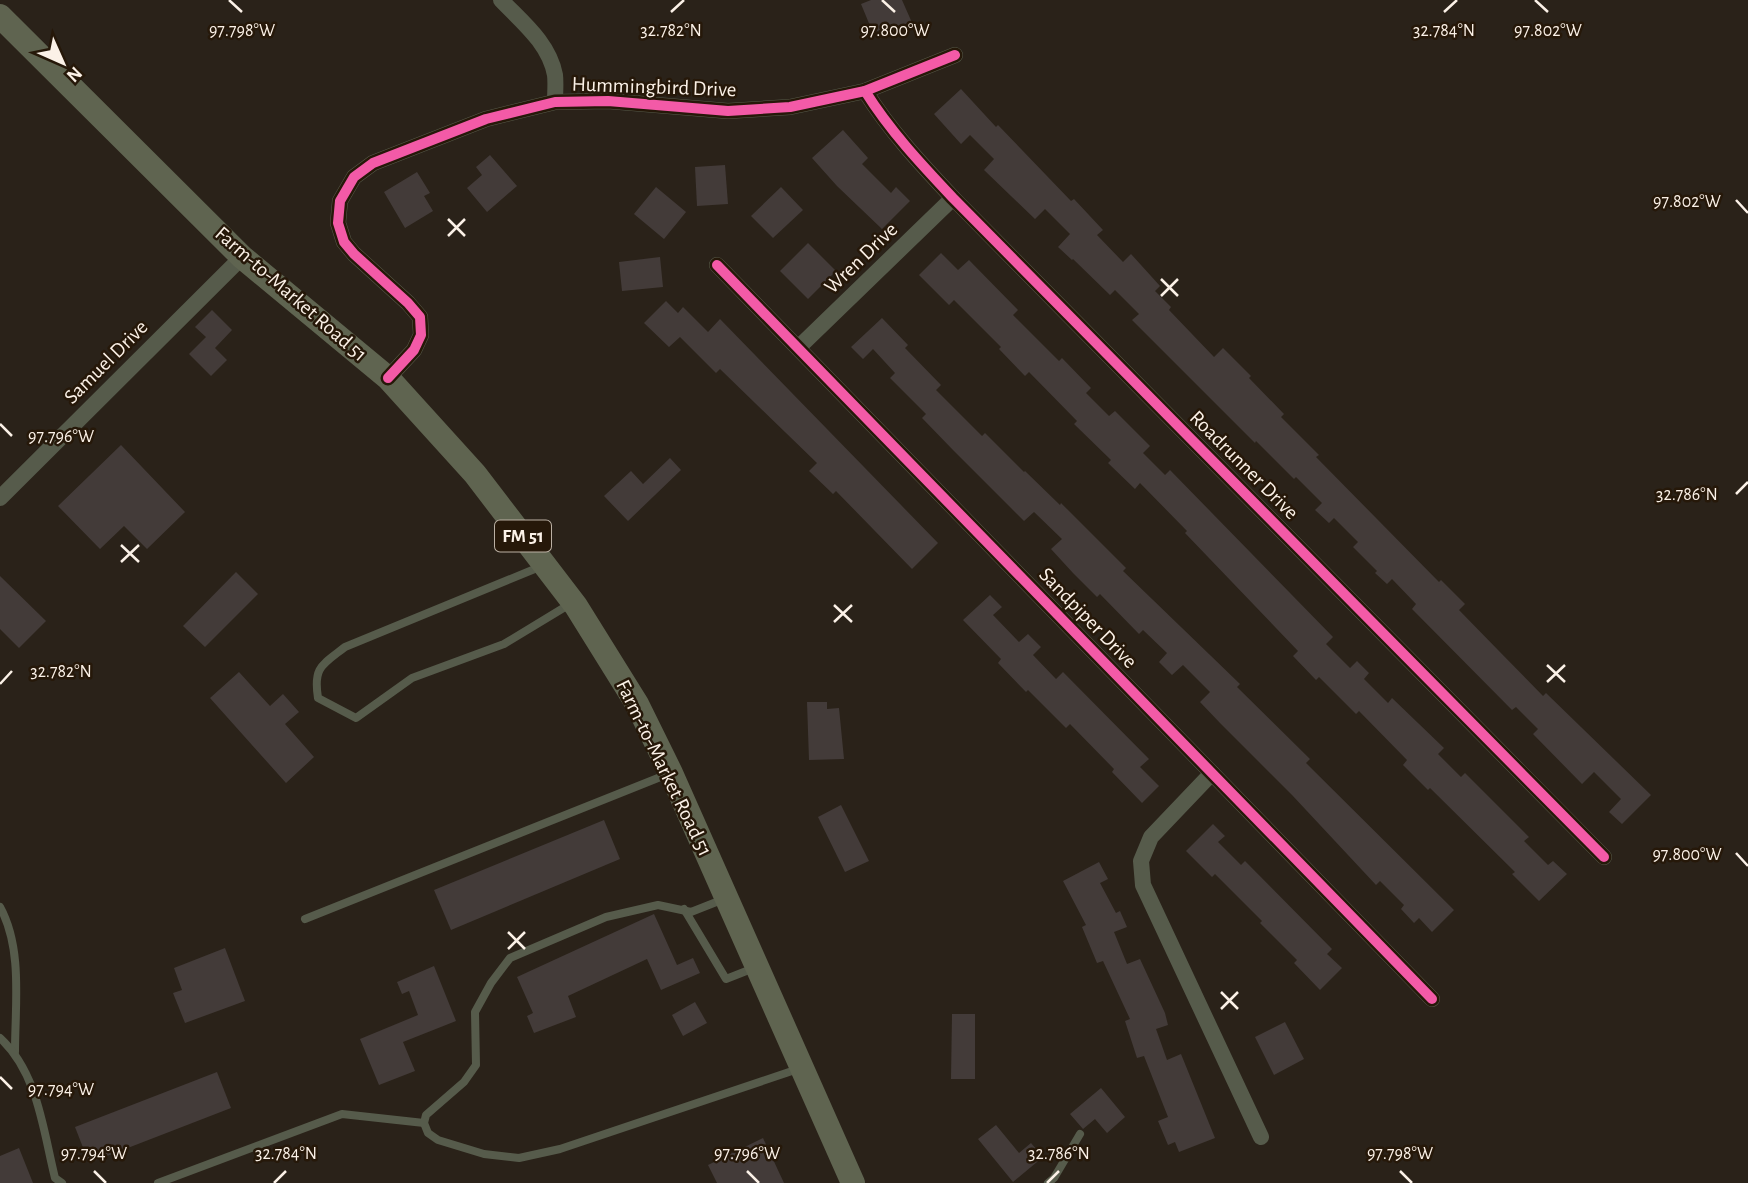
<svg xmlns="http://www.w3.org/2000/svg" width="1748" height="1183" font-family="'Alegreya Sans',sans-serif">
	<rect width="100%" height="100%" fill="#2a2219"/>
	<!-- building -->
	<g fill="#433b39">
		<polygon points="871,0 902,0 913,25 894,33 891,25 873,33 861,4"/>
		<polygon points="961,89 996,127 998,125 1071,201 1074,199 1103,230 1097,235 1123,262 1131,254 1141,265 1160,286 1155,291 1171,307 1169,310 1214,357 1223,348 1251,376 1249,378 1284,414 1281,417 1319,455 1316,457 1439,582 1441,580 1465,604 1459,610 1498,650 1543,696 1546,693 1651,795 1622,824 1609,812 1621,799 1594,772 1582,784 1533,734 1538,729 1516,707 1512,710 1412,609 1416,604 1392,579 1387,584 1375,573 1377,571 1353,547 1358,542 1334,518 1329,523 1315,510 1322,503 1296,477 1294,479 1256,441 1255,443 1132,320 1139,314 1115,290 1110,295 1073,259 1072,260 1058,247 1070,234 1045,209 1035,219 984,170 994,159 970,135 961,144 934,114"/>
		<polygon points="843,130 868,158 862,164 891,193 896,187 910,201 882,229 837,186 812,158"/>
		<polygon points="490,155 517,186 487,212 467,188 482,175 476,167"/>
		<polygon points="725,165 728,204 697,206 695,167"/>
		<polygon points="417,172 430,193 424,196 433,211 405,228 384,192"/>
		<polygon points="656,187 686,212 664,239 634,214"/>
		<polygon points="781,187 803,210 773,238 751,216"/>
		<polygon points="808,243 836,271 808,299 780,271"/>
		<polygon points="941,253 958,270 969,260 1018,310 1013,315 1059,361 1062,358 1091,388 1086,393 1109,416 1115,411 1150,446 1143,453 1165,475 1170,470 1333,637 1326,644 1350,668 1357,661 1369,673 1364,679 1388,703 1392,698 1444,748 1438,754 1461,777 1465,773 1529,837 1524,841 1548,865 1553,861 1567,874 1539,901 1512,874 1515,872 1430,788 1428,790 1403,765 1407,760 1359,711 1356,714 1319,677 1316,680 1293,656 1298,651 1185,533 1187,531 1140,483 1135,489 1108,463 1111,460 1074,424 1077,421 1029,372 1025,376 999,349 1001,347 954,300 949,305 919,275"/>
		<polygon points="660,257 663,287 622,291 619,262"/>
		<polygon points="666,301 678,313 683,307 708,332 720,319 938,543 912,569 836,491 833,494 809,471 817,463 720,369 716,373 680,337 669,347 644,323"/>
		<polygon points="212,310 232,330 215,348 227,360 211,376 189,354 206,337 195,327"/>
		<polygon points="882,318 908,345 905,348 941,385 936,390 982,436 985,433 1024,472 1025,471 1060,505 1061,503 1126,568 1123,571 1240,684 1237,687 1310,759 1306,763 1454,910 1432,932 1419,918 1414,923 1401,909 1404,905 1380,881 1376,885 1292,795 1220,723 1200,702 1210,692 1183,665 1172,675 1159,662 1167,653 1143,630 1139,634 1100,594 1097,597 1073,573 1051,549 1062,539 1034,512 1024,521 953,450 922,418 926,414 890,378 895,373 873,349 863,359 851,347"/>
		<polygon points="121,445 185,512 147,549 124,526 100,549 58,506"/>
		<polygon points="670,458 681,470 628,521 604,496 631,471 643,484"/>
		<polygon points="236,572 258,594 205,647 183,626"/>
		<polygon points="0,576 46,621 19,648 0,629"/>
		<polygon points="990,595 1002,607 993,615 1019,642 1028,634 1041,647 1033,655 1056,679 1063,672 1149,759 1140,767 1159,786 1142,803 1112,772 1114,769 1070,724 1066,728 1028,690 1026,692 998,663 1001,659 963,620"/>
		<polygon points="239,672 270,706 283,694 299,712 285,724 314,757 286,783 210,698"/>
		<polygon points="807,702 827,702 827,709 839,708 844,759 809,760"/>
		<polygon points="841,805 869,861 845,872 818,817"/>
		<polygon points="604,820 620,859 451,930 434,890"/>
		<polygon points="1213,824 1225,836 1218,842 1241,865 1245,861 1332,949 1327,954 1342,968 1320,990 1294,963 1297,960 1260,923 1262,921 1215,874 1212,877 1186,851"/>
		<polygon points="1099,862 1108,879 1100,883 1116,913 1120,911 1127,927 1114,932 1127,964 1140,959 1165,1013 1168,1025 1156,1029 1167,1060 1181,1054 1215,1138 1179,1152 1175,1142 1168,1145 1158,1121 1168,1117 1144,1056 1137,1058 1125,1021 1130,1019 1103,961 1097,963 1082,927 1086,925 1063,881"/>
		<polygon points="654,914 677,965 693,958 700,973 661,990 647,959 568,996 576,1017 534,1033 527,1016 533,1013 517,977"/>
		<polygon points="225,948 245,1001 185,1023 173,993 182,990 174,968"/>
		<polygon points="434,966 456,1021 403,1042 415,1071 379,1085 360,1039 418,1015 409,991 402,994 397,982"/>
		<polygon points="695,1002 707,1023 683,1036 672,1015"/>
		<polygon points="952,1014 975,1014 975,1079 951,1079"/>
		<polygon points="1285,1022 1304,1059 1274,1075 1255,1037"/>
		<polygon points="217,1072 231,1108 89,1163 75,1127"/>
		<polygon points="1101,1088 1125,1117 1107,1133 1095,1119 1083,1129 1070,1114"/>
		<polygon points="996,1125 1019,1153 1031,1143 1043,1157 1013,1182 978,1139"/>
		<polygon points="763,1138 784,1183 717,1183 708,1165"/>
		<polygon points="19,1148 33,1183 0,1183 0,1156"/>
	</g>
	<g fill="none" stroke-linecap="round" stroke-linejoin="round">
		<!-- service -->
		<g stroke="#565b4b" stroke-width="8">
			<path d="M542,566L345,647C322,665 313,667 318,698L356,718L412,678L504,644L570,604"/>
			<polyline points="724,899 691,912 658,905 606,917 510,958 491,983 475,1012 476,1065 464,1082 426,1115 424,1123 428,1133 438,1140 484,1154 519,1158 560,1149 798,1069"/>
			<path d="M0,907C23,949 15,1005 15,1052"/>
			<polyline points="684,909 726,979 754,968"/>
			<polyline points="305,919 668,774"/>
			<path d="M0,1038C38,1073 43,1130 55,1178L62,1183"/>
			<polyline points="158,1183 342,1114 424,1123"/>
			<polyline points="1048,1183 1054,1178 1080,1134"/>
		</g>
		<!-- minor -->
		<g stroke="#565b4b" stroke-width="16">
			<path d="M501,0C522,22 549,43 555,75C556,83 555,93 555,102"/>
			<path d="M865,91C890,131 921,164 953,198L1604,857"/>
			<polyline points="717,265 1432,999"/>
			<polyline points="798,348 953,198"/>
			<polyline points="388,378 414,350 421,335 420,317 408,303 354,254 344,242 338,223 340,201 354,177 373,163 486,119 555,102 608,101 728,111 790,107 865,91 955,55"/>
			<polyline points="0,498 242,257"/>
			<polyline points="1212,773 1151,837 1141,861 1143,885 1261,1137"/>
		</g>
		<!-- primary -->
		<polyline stroke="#5f6450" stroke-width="24" points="0,16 242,257 388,378 475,474 576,606 637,704 671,773 853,1183"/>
		<defs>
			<g id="cycleway">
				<path d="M865,91C890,131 921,164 953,198L1604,857"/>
				<polyline points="717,265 1432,999"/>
				<polyline points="388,378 414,350 421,335 420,317 408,303 354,254 344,242 338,223 340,201 354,177 373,163 486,119 555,102 608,101 728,111 790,107 865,91 955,55"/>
			</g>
		</defs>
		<!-- cycleway casing -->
		<use href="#cycleway" stroke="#261809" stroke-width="15"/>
		<!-- cycleway -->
		<use href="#cycleway" stroke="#f35aa7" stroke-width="10"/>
	</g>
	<!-- ticks -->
	<path fill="none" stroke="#fbf1e7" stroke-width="2.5" d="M229,0L242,12M882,0L895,12M1535,0L1548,12M671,12L684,0M1444,12L1457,0M1736,200L1748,213M448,219L465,236M448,236L465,219M1161,279L1178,296M1161,296L1178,279M0,424L12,436M1736,494L1748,482M121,545L139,562M121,562L139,545M834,605L852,622M834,622L852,605M1547,665L1565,682M1547,682L1565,665M0,684L12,671M1736,853L1748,866M508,932L525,949M508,949L525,932M1221,992L1238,1009M1221,1009L1238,992M0,1077L12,1089M94,1171L106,1183M747,1171L759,1183M1400,1171L1412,1183M274,1183L286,1171M1047,1183L1059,1171"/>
	<g text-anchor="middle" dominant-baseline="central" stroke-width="5" stroke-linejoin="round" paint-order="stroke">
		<!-- shield labels -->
		<rect fill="#261809" stroke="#bbb0a4" stroke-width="2" x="495" y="520.5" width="56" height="31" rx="5"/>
		<g font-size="19" font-weight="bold" fill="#fbf1e7">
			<text x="523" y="536">FM 51</text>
		</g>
		<!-- street labels -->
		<g font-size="21" fill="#fbf1e7" stroke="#261809">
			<text transform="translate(654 87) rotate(2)">Hummingbird Drive</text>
			<text transform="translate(861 258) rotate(-44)">Wren Drive</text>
			<text transform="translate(291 294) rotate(41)">Farm-to-Market Road 51</text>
			<text transform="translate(106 362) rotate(-45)">Samuel Drive</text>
			<text transform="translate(1244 465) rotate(45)">Roadrunner Drive</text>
			<text transform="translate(1088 618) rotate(46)">Sandpiper Drive</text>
			<text transform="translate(664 768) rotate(64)">Farm-to-Market Road 51</text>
		</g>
	</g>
	<g font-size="18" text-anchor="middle" fill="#fbf1e7" stroke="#261809" stroke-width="5" stroke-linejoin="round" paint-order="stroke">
		<text x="242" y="36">97.798°W</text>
		<text x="671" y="36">32.782°N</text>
		<text x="895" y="36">97.800°W</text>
		<text x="1444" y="36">32.784°N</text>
		<text x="1548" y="36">97.802°W</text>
		<text x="1687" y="207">97.802°W</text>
		<text x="61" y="442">97.796°W</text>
		<text x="1687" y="500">32.786°N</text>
		<text x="61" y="677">32.782°N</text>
		<text x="1687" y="860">97.800°W</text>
		<text x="61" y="1095">97.794°W</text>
		<text x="286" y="1159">32.784°N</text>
		<text x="1059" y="1159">32.786°N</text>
		<text x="94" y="1159">97.794°W</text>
		<text x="747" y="1159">97.796°W</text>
		<text x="1400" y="1159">97.798°W</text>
	</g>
	<!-- north arrow -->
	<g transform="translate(63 63) rotate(135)" stroke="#261809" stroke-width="5" paint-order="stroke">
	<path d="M0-5L12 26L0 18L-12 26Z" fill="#fbf1e7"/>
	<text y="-10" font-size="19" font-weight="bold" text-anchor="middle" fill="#fbf1e7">N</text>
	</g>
</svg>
